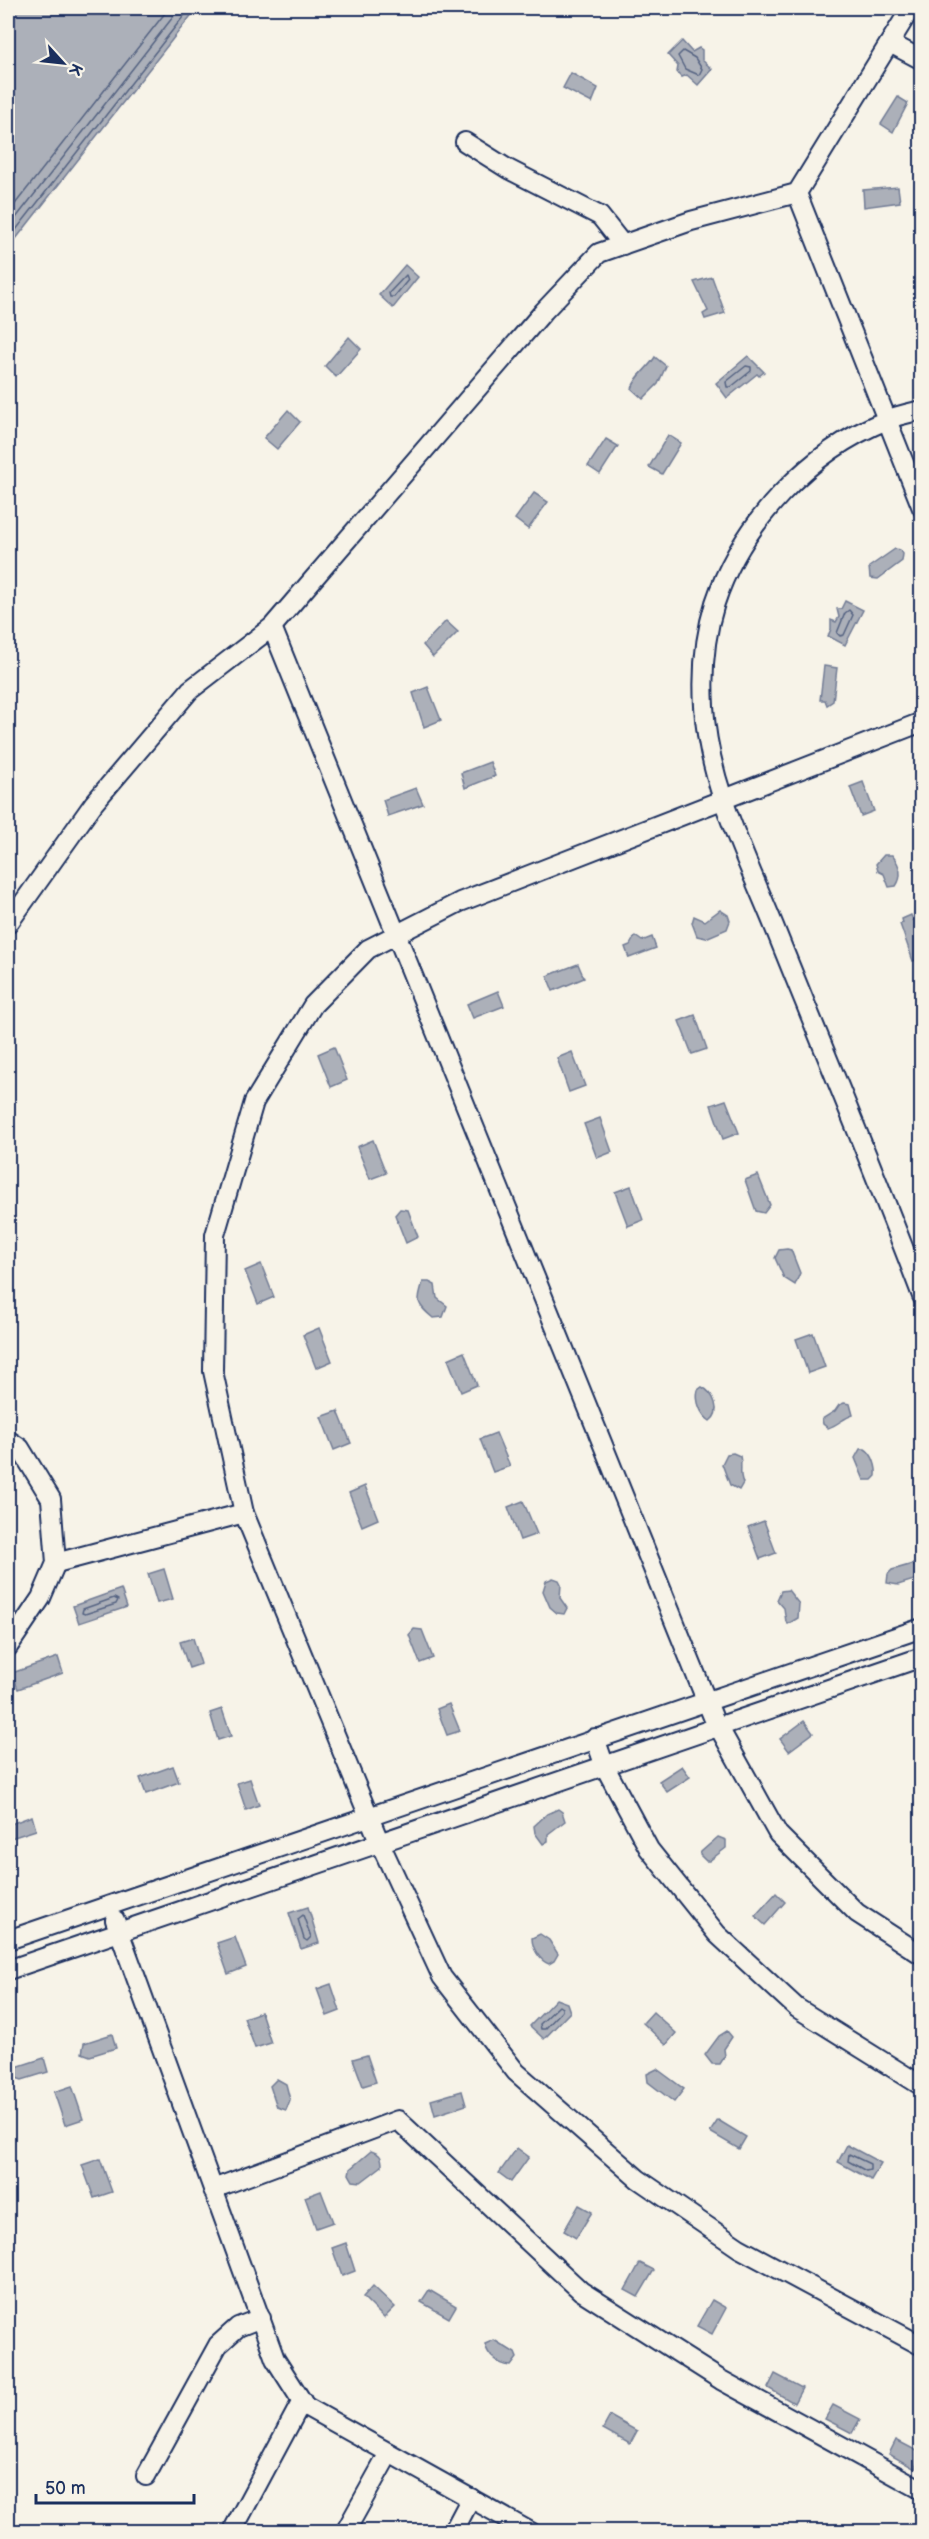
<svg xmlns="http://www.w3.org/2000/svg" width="929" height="2539" font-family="'Balsamiq Sans',sans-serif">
	<rect width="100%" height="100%" fill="#f7f3e8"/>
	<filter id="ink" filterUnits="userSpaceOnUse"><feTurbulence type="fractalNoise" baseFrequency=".0167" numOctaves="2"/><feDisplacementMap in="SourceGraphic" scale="12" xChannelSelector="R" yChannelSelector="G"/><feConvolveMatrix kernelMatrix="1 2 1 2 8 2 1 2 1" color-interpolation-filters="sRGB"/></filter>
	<g filter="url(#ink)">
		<!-- water -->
		<g fill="#acb0b9" stroke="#727c95" stroke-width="1.5">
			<polygon points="8,8 197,8 8,249"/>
			<polygon points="682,41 692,52 699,48 702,50 702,60 712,69 698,85 687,75 682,77 677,72 678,66 668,55"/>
			<polygon points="571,73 598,88 592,103 563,88"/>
			<polygon points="898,97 908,103 893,132 881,124"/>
			<polygon points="898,187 900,202 864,207 863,190"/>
			<polygon points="405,265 418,277 393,308 379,295"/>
			<polygon points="712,277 725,313 705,319 703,314 708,311 694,282"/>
			<polygon points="349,337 361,349 336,377 325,366"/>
			<polygon points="748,356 764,372 759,376 757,374 727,398 716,383"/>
			<path d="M655,357L666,366L658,384L643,399L632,389C635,376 648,369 655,357Z"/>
			<polygon points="288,410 300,422 277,449 264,438"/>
			<polygon points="668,435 681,443 662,474 649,467"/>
			<polygon points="606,439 618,446 600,474 588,466"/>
			<polygon points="534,493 548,502 528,529 515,519"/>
			<polygon points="895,549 900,550 903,554 902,561 878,579 870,578 869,567"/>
			<polygon points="845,601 863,610 845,645 828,636 831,629 831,620 836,622 839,617 837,609 841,609"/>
			<polygon points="446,621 458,632 433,657 423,645"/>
			<polygon points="824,666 837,668 833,701 827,705 825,700 820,700"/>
			<polygon points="428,687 441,720 424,727 413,693"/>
			<polygon points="490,762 495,776 465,788 461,773"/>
			<polygon points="863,782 874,811 861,816 850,787"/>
			<polygon points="416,788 423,804 388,816 383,800"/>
			<path d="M884,855H892C900,865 903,876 896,886L889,887L884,874L878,871L876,864Z"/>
			<polygon points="720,910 728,915 730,921 727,929 706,938 697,936 692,923 694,916 705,921"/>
			<polygon points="911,915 913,920 917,919 921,930 920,963 919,959 913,961 900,924 903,923 902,919"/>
			<polygon points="635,936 642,941 652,937 656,948 629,958 625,947 630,945"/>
			<polygon points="578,964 584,978 553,991 547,976"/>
			<polygon points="498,991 504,1006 473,1018 467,1004"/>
			<polygon points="695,1015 707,1049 692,1054 679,1021"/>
			<polygon points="334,1047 347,1080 331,1087 318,1054"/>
			<polygon points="572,1052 585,1086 569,1092 557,1058"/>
			<polygon points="726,1100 739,1133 723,1139 711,1105"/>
			<polygon points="600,1118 612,1152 597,1158 584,1124"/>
			<polygon points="373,1140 386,1173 370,1179 357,1147"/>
			<polygon points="758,1175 770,1205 764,1213 756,1211 745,1180"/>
			<polygon points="631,1186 643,1220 628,1226 615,1192"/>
			<polygon points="400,1209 408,1210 418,1237 406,1243 395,1215"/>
			<polygon points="787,1249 791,1250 800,1273 795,1285 784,1278 775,1258 779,1250"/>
			<polygon points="261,1264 274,1297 258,1304 245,1271"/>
			<path d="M423,1282H429L435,1285L437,1298L447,1306L443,1317L433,1318C417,1304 416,1303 423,1282Z"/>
			<polygon points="319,1328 332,1361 316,1368 303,1335"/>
			<polygon points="813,1333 825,1367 808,1373 796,1339"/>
			<polygon points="464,1352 477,1385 461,1392 448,1359"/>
			<path d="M702,1387C714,1393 722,1412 710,1421C701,1415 695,1401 698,1390Z"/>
			<path d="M844,1403L850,1404L853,1415C843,1418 838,1425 828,1428L823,1424L822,1419L835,1411L839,1405Z"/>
			<polygon points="338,1411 351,1443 334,1450 321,1417"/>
			<polygon points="496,1433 510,1466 493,1472 480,1439"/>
			<path d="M860,1449H865C873,1454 877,1467 876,1476L872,1480H864L855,1458Z"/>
			<path d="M733,1453L740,1456C743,1467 738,1471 743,1483L739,1490L730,1485L722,1464L727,1454Z"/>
			<polygon points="365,1486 378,1519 362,1526 349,1493"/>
			<polygon points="523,1501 537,1534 520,1540 508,1507"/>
			<polygon points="764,1521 776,1553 760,1559 748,1527"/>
			<polygon points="913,1564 918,1572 914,1580 898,1585 887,1583 888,1574 892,1570"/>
			<polygon points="164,1569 173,1599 157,1603 148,1574"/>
			<polygon points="553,1578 559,1580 561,1584 560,1598 567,1608 564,1614 557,1613 550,1607 543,1591 546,1581"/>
			<polygon points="121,1589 127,1607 79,1623 73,1606"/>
			<polygon points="788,1590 799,1604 798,1618 788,1624 786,1622 784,1608 777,1600 781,1591"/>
			<polygon points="414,1629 422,1630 433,1658 420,1663 409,1635"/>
			<polygon points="193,1638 201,1664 189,1668 180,1642"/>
			<polygon points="58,1657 63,1673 18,1689 12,1673"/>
			<polygon points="449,1704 460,1731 447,1735 437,1709"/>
			<polygon points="222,1709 231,1736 218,1740 210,1713"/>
			<polygon points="804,1721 813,1733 789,1751 780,1739"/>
			<polygon points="173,1766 179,1782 146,1794 140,1778"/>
			<polygon points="682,1766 690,1777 667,1792 659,1781"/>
			<polygon points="250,1779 259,1805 246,1810 237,1783"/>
			<polygon points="558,1809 562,1812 565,1821 548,1834 548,1841 543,1844 535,1833 534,1826 547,1814"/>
			<polygon points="32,1816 36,1830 8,1839 8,1825"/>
			<polygon points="718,1837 726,1840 726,1848 709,1861 706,1861 700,1855 701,1852"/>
			<polygon points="776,1893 785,1902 765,1925 755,1916"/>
			<polygon points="308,1907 319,1943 301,1949 289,1913"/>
			<path d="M540,1934L549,1940L558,1954L554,1961L549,1964C540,1961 532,1948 532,1938Z"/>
			<polygon points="235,1937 246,1967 228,1974 217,1943"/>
			<polygon points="331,1984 340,2011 327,2016 317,1989"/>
			<polygon points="556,1999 567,2003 570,2012 544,2039 530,2026"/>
			<polygon points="261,2012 271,2043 255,2048 244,2018"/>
			<polygon points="653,2012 676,2033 666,2045 643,2023"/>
			<polygon points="727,2031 732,2037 724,2049 725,2056 720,2064 712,2064 705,2055 719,2036"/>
			<polygon points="112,2034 116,2048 90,2056 82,2053 84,2043"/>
			<polygon points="367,2055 376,2082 363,2086 353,2059"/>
			<polygon points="44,2058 48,2072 22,2080 13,2077 16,2067"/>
			<polygon points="657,2069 684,2089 674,2102 648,2082 647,2074"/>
			<polygon points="277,2079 286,2084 290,2100 286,2110 277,2107 270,2086"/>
			<polygon points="72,2086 83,2119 65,2125 54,2092"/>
			<polygon points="462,2091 466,2105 435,2115 431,2100"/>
			<polygon points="718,2120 746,2137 739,2149 710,2132"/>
			<polygon points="847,2145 881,2163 871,2180 838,2162"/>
			<polygon points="517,2148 529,2157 511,2182 499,2173"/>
			<path d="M371,2151C380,2154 382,2156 382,2166L361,2182L353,2181L349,2174L350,2169Z"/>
			<polygon points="100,2159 112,2192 94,2198 82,2165"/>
			<polygon points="321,2191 333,2222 316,2228 305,2197"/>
			<polygon points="579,2205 592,2212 576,2238 564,2231"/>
			<polygon points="346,2243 355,2271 342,2276 332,2248"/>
			<polygon points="640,2263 654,2270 638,2297 625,2290"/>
			<polygon points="373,2286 395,2307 384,2318 363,2297"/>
			<polygon points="429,2290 456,2306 449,2318 421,2302"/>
			<polygon points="712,2300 726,2308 712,2334 697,2326"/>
			<path d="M494,2340L515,2353L517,2358L511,2366C499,2365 488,2357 485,2344Z"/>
			<polygon points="775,2374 802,2388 794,2403 768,2388"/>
			<polygon points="833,2405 860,2419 852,2433 825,2419"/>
			<polygon points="610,2416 637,2431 630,2444 603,2429"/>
			<polygon points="896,2440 921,2453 915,2469 889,2454"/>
		</g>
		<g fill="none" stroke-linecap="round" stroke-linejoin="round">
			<!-- shore -->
			<g stroke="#556382" stroke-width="1.5">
				<polygon points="683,51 695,58 702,69 699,75 685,69 678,56"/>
				<polyline points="8,213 169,8"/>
				<polyline points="8,228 180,8"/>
				<polyline points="8,240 190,8"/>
				<polygon points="406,275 408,280 394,297 390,297 389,293"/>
				<polygon points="746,366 751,367 751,371 731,387 727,387 726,382"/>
				<polygon points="849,610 853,615 844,635 840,636 837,633 845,613"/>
				<polygon points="114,1598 118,1600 116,1604 85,1614 82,1613 83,1609"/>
				<polygon points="303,1915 311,1937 307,1941 304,1939 298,1919"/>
				<polygon points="559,2006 562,2008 562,2011 545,2029 541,2029 540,2024"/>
				<polygon points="849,2154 870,2164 870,2170 866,2171 848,2161"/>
			</g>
			<defs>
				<g id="street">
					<polyline points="890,43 922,60"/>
					<polyline points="465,142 508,169 600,216 623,245"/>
					<polyline points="797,193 922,508"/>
					<path d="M922,410C910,413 898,415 887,420C809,451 741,524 715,603C705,635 702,673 704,706C708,784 747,859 776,931C825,1053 876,1174 922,1296"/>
					<polyline points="272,627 713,1717 778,1834 857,1913 922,1955"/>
					<polyline points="922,722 460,902 368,949 313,1005 254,1102 215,1235 213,1371 244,1513 379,1841 442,1977 516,2072 638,2179 739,2248 922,2346"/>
					<polyline points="8,924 94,803 190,690 272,627 544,311 599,253 691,221 797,193 911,8"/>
					<polyline points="8,1440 20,1448 51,1499 56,1563 41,1598 8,1647"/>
					<polyline points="56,1563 244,1513"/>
					<polyline points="595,1738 605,1767 649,1849 717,1934 797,2008 922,2086"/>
					<polyline points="115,1920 275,2359 305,2406 531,2532"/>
					<polyline points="8,1940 922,1628"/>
					<polyline points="8,1970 922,1657"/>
					<polyline points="213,2189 398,2120 581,2291 721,2380 922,2490"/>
					<polyline points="146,2476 218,2345 238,2327 261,2318"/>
					<polyline points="235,2526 302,2401"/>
					<polyline points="345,2532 389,2453"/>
					<polyline points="453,2532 471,2498"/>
				</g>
			</defs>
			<!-- street casing -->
			<use href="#street" stroke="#1b2f5e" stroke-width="22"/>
			<!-- street -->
			<use href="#street" stroke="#f7f3e8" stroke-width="18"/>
		</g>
	</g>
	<!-- margin -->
	<rect width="929" height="2539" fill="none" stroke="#f7f3e8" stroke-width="30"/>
	<rect x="15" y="15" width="899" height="2509" fill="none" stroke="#1b2f5e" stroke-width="2" filter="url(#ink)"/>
	<!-- north arrow -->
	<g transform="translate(63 63) rotate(117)" stroke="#f7f3e8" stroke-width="4.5" paint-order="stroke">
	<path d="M0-4.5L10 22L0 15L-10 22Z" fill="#1b2f5e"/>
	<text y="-9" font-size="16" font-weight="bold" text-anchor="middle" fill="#1b2f5e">K</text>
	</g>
	<!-- scale -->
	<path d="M36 2494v9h158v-9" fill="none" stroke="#1b2f5e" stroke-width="3"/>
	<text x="45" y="2494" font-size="18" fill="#1b2f5e" stroke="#f7f3e8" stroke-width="4.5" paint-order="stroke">50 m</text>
</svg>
